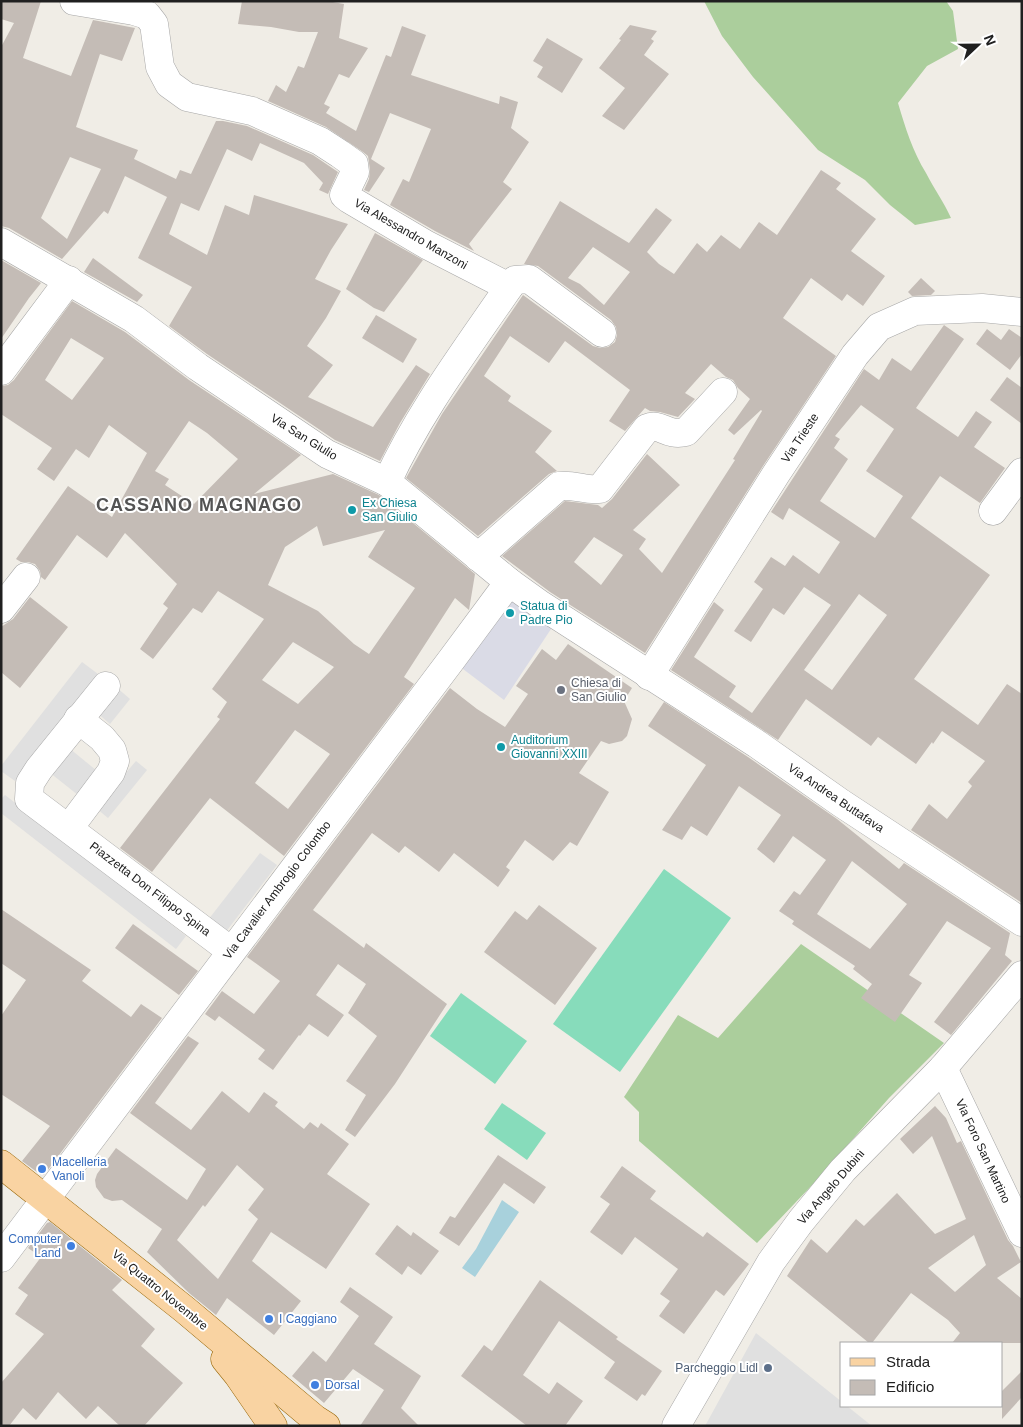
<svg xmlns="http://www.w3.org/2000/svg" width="1023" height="1427" font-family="Arial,sans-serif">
	<rect width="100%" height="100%" fill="#f0ede6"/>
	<!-- forest -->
	<g fill="#abce9c">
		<path d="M704,1H946L953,11L958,49L927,66L898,103C905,127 913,152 926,173C934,189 944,202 951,218L915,225L890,205L865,180L818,150L753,77L722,36Z"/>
		<polygon points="801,944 944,1043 889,1098 815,1182 757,1243 639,1141 639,1112 624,1097 678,1015 718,1038"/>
	</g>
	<!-- pitch -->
	<g fill="#87dcbb">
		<polygon points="664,869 731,918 620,1072 553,1024"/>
		<polygon points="461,993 527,1041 495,1084 430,1036"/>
		<polygon points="502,1103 546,1133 527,1160 484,1129"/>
	</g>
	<!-- parking -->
	<g fill="#e0e0e0">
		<polygon points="82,662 98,674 15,781 1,771 1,766"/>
		<polygon points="116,687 130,699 110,724 95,711"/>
		<polygon points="69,748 97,771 78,795 49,772"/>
		<polygon points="136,761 147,770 108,818 96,808"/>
		<polygon points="5,795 186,936 176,949 1,813 1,799"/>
		<polygon points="260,853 277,865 225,933 208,920"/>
		<polygon points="756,1333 842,1402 842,1406 847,1406 872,1426 705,1426"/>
	</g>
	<!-- plaza -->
	<polygon fill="#dadbe6" points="509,594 553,626 504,700 459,666"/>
	<!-- water -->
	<polygon fill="#a8d1dc" points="502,1200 519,1212 475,1277 462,1268 476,1249"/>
	<!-- building -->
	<g fill="#c4bcb6" fill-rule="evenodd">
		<path d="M1,1H41L23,58L71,76L93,20L135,28L122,61L100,54L76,127L138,150L134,159L176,179L180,170L191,174L216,121H223L247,126L313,155L338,172L328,194L319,190L323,183L304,163L260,143L252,161L227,149L199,211L181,203L169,234L207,255L225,205L249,215L254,195L348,224L331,250L315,279L341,291L326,318L307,346L333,365L308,397L373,427L416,365L430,374L400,423L380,461L335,440L207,354L169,326L192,287L138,258L167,197L125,176L108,214L104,211L62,259L9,228L1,226V47L14,23L1,19ZM70,157L101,169L67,239L41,218Z"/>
		<polygon points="242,1 327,1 344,4 339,38 368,48 349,78 339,74 324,104 330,107 326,113 356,131 386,55 391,57 402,26 426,35 411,75 499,104 500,96 518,102 511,128 529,142 503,182 512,189 469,244 474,251 435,231 390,205 403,179 409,182 431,129 390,113 371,159 385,168 369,192 364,190 369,179 370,170 368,156 363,152 326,127 268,101 276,85 286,92 298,66 304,68 318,32 299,32 271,27 238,24"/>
		<polygon points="630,25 657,31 651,39 654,41 644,55 669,74 624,130 602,116 625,88 599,68 621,40 619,39"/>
		<polygon points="547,38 583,59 562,93 537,77 543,67 533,61"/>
		<path d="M821,170L841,183L836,189L876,219L851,251L885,276L863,306L847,294L842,301L811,278L783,318L836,356L763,466L645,653L550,592L502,556L565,501L598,505L602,508L612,499L647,454L680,485L633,530L646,539L639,549L662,573L735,460L733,459L762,411L761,410L734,435L728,430L750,399L738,388L733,380L726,377L711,364L685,393L695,399L678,417L660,412L650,411L645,408L625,431L609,421L630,390L565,341L549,363L510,336L484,376L511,396L508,401L552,431L535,452L557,471L549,474L478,536L406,478L442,414L523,295L593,346L600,348L608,347L615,342L617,335L616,327L611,320L538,266L524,264L560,201L629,243L656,208L672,220L647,252L659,264L674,274L697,243L707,252L721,235L740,249L759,222L777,235ZM593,247L630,272L604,305L580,284L568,278ZM594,537L623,555L601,585L574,562Z"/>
		<polygon points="375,233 423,260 384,312 374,308 346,289"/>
		<polygon points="93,258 143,295 137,302 84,272"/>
		<polygon points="1,260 41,283 29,298 1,339"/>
		<polygon points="921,278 935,291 931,295 912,296 908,292"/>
		<path d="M72,301L125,332L189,380L301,455L254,494L333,474L379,495L475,574L469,610L455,598L404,677L414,684L284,856L210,798L152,872L120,848L220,719L217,717L227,702L212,689L264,619L218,591L202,613L193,608L153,659L140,649L168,608L163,604L177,584L125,533L107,558L77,535L45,580L41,577L40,571L35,564L28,562H21L16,559L68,486L112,517L147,453L109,425L89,458L76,449L54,481L37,469L52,448L1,414V386L8,385L14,380ZM71,338L104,358L72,400L45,380ZM189,421L207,433L238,459L194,504L165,485L169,479L155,471ZM317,526L323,546L385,530L368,557L415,588L369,654L354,644L318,611L268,585L285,547ZM293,642L334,667L298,704L262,680ZM295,730L330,754L288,809L255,783Z"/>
		<polygon points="376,315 417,339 403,363 362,338"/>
		<path d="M944,325L964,339L916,408L958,437L976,411L992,422L974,447L1005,468L980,503L940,476L911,518L990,575L914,679L978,725L1007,684L1022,694V903L911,830L929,804L947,819L972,786L968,782L985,761L942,731L933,744L932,742L916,764L878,737L871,746L806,699L778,740L671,670L714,602L724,610L694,657L736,686L729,697L752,713L831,605L804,587L784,615L773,608L751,642L734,631L763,589L754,582L771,557L785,566L793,555L819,574L840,542L789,508L783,520L771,512L864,369L879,380L892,358L911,371ZM861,405L894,429L866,471L903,496L875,538L820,501L848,459L834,448L840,439L835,436ZM859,594L887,615L832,690L804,670Z"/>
		<polygon points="987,329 1001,340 1009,329 1022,338 1022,354 1010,370 976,344"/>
		<polygon points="1007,377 1022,388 1022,424 990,400"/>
		<polygon points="30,597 68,627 20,688 1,672 1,627 13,619"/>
		<polygon points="568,644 632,688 624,701 632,719 627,736 622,741 609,744 601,741 579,773 609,792 577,846 570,842 553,861 525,840 506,867 510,870 498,887 454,853 439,872 405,846 399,853 372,833 313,910 364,948 366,943 447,1004 395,1084 355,1137 345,1130 366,1095 346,1081 377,1036 348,1013 366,984 338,964 316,995 344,1015 328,1037 309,1024 300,1036 299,1035 273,1070 258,1059 265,1050 219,1016 215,1021 205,1014 222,991 254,1014 280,981 247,957 450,688 477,709 505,727 528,694 516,686 542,649 556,660"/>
		<path d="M664,702L748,757L837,819L899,869L904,863L1010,933L1005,955L1012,961L951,1035L934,1022L991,948L947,921L909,975L922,983L895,1022L861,998L872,984L853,969L855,966L792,924L794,921L779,911L794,891L800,895L826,860L793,836L774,863L757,849L781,815L739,786L707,836L691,826L682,840L662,830L706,765L648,726ZM852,861L907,904L870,949L817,914Z"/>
		<polygon points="539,905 597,948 555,1005 484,952 515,911 527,920"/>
		<polygon points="1,909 91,970 82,981 131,1017 141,1004 162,1018 44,1175 41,1175 22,1161 50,1126 1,1094 1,1016 26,980 1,963"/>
		<polygon points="133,924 198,971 179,995 115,948"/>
		<path d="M188,1036L199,1043L155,1103L191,1130L222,1091L249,1113L264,1092L278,1102L275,1106L304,1129L310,1122L318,1128L321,1123L349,1144L327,1174L370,1204L326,1269L271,1232L252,1261L301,1301L274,1335L227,1298L216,1315L189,1293L147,1252L162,1229L122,1200L112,1201L104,1198L96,1187L95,1180L97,1174L116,1148L187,1200L206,1169L130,1113ZM237,1165L264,1189L248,1210L258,1219L218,1279L177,1240L203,1205L205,1207Z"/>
		<path d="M935,1106L946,1118L957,1143L961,1141L1008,1240L1013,1246L1021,1262L997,1278L1022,1299V1343H952L960,1333L948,1320L911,1293L872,1343H869L787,1276L811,1239L827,1253L856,1219L864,1226L897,1193L935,1234L966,1219L932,1136L913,1154L900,1139ZM974,1235L986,1265L955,1292L928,1268Z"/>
		<polygon points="498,1155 546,1187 534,1204 504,1183 459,1246 439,1233 450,1216 455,1218"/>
		<polygon points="622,1166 656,1191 650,1199 703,1237 707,1232 749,1264 724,1296 716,1290 684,1334 659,1316 670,1301 660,1294 678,1269 635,1237 622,1255 590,1232 610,1204 600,1197"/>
		<polygon points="50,1222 122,1280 112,1290 155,1329 141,1346 183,1383 144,1426 120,1426 98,1406 86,1419 58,1392 36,1420 23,1408 9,1426 1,1426 1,1383 44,1334 15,1314 28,1295 18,1288 41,1257 28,1248 47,1223"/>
		<polygon points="397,1225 411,1236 413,1232 439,1251 421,1275 408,1266 402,1275 375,1254"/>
		<polygon points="540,1280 618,1337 616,1339 662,1371 645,1396 642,1394 637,1401 604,1378 615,1362 559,1321 523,1375 549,1394 557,1382 583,1401 565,1426 527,1426 461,1376 484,1345 492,1351"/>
		<polygon points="350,1287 393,1317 374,1344 421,1376 401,1408 419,1426 360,1426 384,1390 353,1369 324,1403 292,1376 313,1351 326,1362 359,1316 340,1302"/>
		<polygon points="1022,1371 1022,1397 1002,1419 1002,1391"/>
	</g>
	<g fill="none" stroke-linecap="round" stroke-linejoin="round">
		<defs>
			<g id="minor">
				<path d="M74,1L134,11L147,15L154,24L160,67L169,84L187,97L252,111L320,141L340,154L354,164L355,172L344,195L349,199L427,245L509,287C466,350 419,412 387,482"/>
				<polyline points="1,242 134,319 198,367 327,454 387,482 509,582 541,605 757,744 841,803 1022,922"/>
				<polyline points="509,287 515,280 529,279 602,333"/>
				<polyline points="1,371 69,280"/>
				<polyline points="993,511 1022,472"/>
				<path d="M478,557L559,486C574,484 586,491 600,489L647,428C661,422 666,437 686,432L723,392"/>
				<polyline points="1,609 26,577"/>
				<polyline points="649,676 776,474 855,355 879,327 915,311 982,308 1022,312"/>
				<polyline points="106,686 39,769 30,783 29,799 231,951"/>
				<polyline points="69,828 111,772 115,761 112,750 102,738 78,719"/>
				<polyline points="943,1068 1022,1233"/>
				<polyline points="1,1258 452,659 509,582"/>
				<polyline points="676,1426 771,1262 801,1221 843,1170 943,1068 1022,975"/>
			</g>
			<g id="major">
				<polyline points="1,1164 184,1309 315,1419 326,1426"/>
				<polyline points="225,1359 238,1375 273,1426"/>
			</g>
		</defs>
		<!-- minor casing -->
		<use href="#minor" stroke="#a7a7a7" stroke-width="29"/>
		<!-- major casing -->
		<use href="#major" stroke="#966505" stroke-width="29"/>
		<!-- minor -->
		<use href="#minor" stroke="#fff" stroke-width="28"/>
		<!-- major -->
		<use href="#major" stroke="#f9d3a2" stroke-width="28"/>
	</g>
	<!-- markers -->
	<g fill="#0f9aa8" stroke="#fff" stroke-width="2">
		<circle cx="352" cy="510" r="5"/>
		<circle cx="510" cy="613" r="5"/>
		<circle cx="501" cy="747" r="5"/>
	</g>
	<circle fill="#6b7280" stroke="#fff" stroke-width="2" cx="561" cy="690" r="5"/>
	<g fill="#3f7fe0" stroke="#fff" stroke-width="2">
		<circle cx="42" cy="1169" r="5"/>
		<circle cx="71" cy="1246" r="5"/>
		<circle cx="269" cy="1319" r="5"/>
		<circle cx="315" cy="1385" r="5"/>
	</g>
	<circle fill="#5c6f8a" stroke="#fff" stroke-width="2" cx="768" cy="1368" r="5"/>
	<g text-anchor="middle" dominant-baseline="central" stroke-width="4" stroke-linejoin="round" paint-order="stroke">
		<!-- street labels -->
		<g font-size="12" fill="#202020" stroke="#fff">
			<text transform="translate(411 234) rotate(30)">Via Alessandro Manzoni</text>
			<text transform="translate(304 437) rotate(32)">Via San Giulio</text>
			<text transform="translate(800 438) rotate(-56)">Via Trieste</text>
			<text transform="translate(836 798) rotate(34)">Via Andrea Buttafava</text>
			<text transform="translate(150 889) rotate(37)">Piazzetta Don Filippo Spina</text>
			<text transform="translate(277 890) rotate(-53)">Via Cavalier Ambrogio Colombo</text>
			<text transform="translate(983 1151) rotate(65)">Via Foro San Martino</text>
			<text transform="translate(831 1187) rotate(-49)">Via Angelo Dubini</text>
			<text transform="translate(160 1290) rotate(39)">Via Quattro Novembre</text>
		</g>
		<!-- culture labels -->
		<g font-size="12" fill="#0d838f" stroke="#fff" text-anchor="start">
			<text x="362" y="503">Ex Chiesa<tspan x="362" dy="14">San Giulio</tspan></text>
			<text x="520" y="606">Statua di<tspan x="520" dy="14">Padre Pio</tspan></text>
			<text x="511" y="740">Auditorium<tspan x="511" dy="14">Giovanni XXIII</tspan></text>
		</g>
		<!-- worship labels -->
		<g font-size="12" fill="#5b616d" stroke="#fff" text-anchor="start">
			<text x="571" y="683">Chiesa di<tspan x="571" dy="14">San Giulio</tspan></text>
		</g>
		<!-- shop labels -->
		<g font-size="12" fill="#366cbe" stroke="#fff" text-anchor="start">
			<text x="52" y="1162">Macelleria<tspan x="52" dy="14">Vanoli</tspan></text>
			<text x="61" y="1239" text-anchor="end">Computer<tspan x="61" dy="14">Land</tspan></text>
			<text x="279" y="1319">I Caggiano</text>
			<text x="325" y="1385">Dorsal</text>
		</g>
		<!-- service labels -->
		<g font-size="12" fill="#4e5e75" stroke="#fff" text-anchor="end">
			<text x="758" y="1368">Parcheggio Lidl</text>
		</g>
		<!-- district labels -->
		<g font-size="18" font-weight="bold" letter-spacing="1" fill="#535353" stroke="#fff">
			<text x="199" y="505">CASSANO MAGNAGO</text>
		</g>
	</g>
	<!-- border -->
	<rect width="1023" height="1427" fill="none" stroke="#202020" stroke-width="5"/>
	<!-- legend -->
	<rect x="840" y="1342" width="162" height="65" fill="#ffffff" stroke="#a6a6a6"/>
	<rect x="850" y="1358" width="25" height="8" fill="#f9d3a2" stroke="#a6a6a6"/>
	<text x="886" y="1367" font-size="15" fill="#202020">Strada</text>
	<rect x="850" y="1380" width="25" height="15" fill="#c4bcb6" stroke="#a6a6a6"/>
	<text x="886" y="1392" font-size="15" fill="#202020">Edificio</text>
	<!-- north arrow -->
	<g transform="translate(978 45) rotate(68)" stroke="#ffffff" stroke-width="4" paint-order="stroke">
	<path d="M0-4L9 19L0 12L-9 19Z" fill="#202020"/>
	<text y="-8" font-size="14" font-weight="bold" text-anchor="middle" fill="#202020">N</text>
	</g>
</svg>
